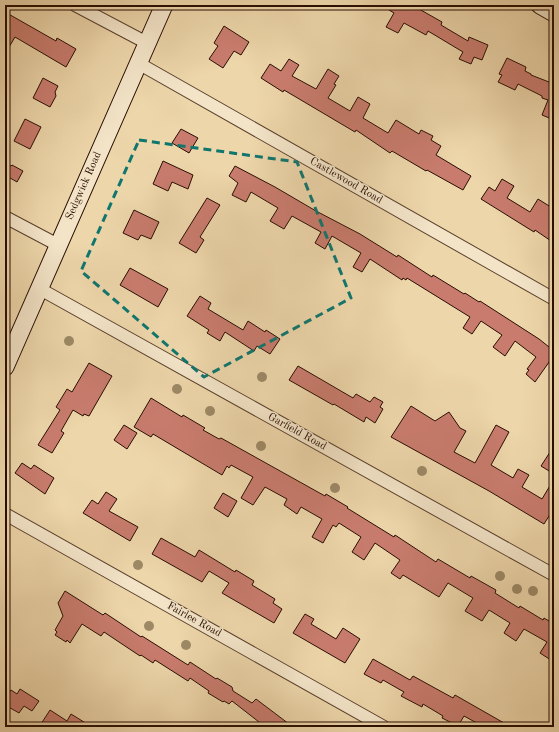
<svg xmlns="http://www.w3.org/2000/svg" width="559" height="732" font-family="'Old Standard TT',serif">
	<rect width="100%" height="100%" fill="#edd6aa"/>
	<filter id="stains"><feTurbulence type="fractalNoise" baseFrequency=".005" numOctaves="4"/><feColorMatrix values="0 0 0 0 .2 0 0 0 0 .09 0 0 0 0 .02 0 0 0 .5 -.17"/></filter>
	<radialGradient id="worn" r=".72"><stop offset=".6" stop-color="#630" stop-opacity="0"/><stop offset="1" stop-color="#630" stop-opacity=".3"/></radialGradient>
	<!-- building -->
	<g fill="#c97c6e" stroke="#280d01">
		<polygon points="381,5 412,5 442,22 441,25 468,41 469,37 488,45 482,60 474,57 471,64 459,59 463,52 428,31 426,35 404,23 398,33 386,27 394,13"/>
		<polygon points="5,12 56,41 57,38 76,49 66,67 15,37 5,54"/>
		<polygon points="224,26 249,42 241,55 234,51 223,68 209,59 218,46 214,43"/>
		<polygon points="507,58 526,67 525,71 531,74 531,75 549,82 554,70 554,120 542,115 548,100 542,98 542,96 518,84 515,90 498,82 502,75 499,74"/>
		<polygon points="289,59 299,65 292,76 316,89 328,69 339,76 334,84 336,85 328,98 350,111 358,97 370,104 363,118 388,133 396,120 419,134 421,130 433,136 431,140 441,146 436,155 471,176 463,190 427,170 426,171 392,151 390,153 356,130 355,132 284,90 283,92 261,78 270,64 281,71"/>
		<polygon points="43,78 58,86 55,92 56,96 50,107 33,98"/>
		<polygon points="25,119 41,127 30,149 14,141"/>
		<polygon points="181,129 198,138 189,153 172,143"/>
		<polygon points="163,161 193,175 188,189 172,182 168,191 153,184"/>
		<polygon points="5,163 11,166 12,165 23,171 17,182 5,175"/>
		<polygon points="235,166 275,187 316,211 360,234 397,257 398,255 432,277 433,275 464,294 465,293 479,302 480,301 539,339 554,351 554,355 535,382 526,374 529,370 527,369 536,357 515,341 505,356 493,347 502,335 481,321 472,334 463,328 470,317 407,278 406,280 403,278 402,280 370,259 362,272 353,267 361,253 332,236 325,249 315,243 321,232 292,216 284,229 270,221 278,208 251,192 246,202 232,195 238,183 229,176"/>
		<polygon points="502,179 514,186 507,198 530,212 538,199 554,209 554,243 535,230 534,232 481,199 489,187 495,191"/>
		<polygon points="207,198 220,205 200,237 204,240 196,253 179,243"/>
		<polygon points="134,210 159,222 151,239 141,235 138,240 123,233"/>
		<polygon points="130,268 168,289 158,307 120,285"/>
		<polygon points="200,296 211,303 208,309 243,330 248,321 265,332 266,330 280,339 270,354 257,346 254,351 225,332 220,341 207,333 209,330 187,316"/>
		<polygon points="89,363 112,376 89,416 84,414 83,416 73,410 61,431 64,433 52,453 38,445 60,410 56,407 67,389 72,392"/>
		<polygon points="298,366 353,398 356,394 370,402 374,397 383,402 380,407 383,409 375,423 366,417 364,422 334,404 333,405 289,380"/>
		<polygon points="151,398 182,417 183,415 205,428 203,430 219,439 221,438 325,496 326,494 348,507 347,508 394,537 395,535 436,562 438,559 470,578 471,576 496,590 495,593 519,608 520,606 543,620 544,618 554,624 554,662 540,653 547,642 524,629 516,641 504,633 510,623 489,610 482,621 465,611 473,598 448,583 439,597 403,575 400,579 391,573 400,560 375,543 364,560 352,552 361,537 339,523 336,527 333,525 323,543 312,537 322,519 301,507 297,514 284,505 287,499 265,487 253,505 241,498 253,477 231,465 229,468 227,466 222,475 153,434 151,437 134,427"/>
		<polygon points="411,406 435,421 449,412 460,428 466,431 454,452 475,463 496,425 509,432 491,465 513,478 518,469 529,475 522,487 542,499 554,479 554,508 544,524 489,491 391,437"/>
		<polygon points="124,425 137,433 127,449 114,440"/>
		<polygon points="554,446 554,474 541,466"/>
		<polygon points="22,463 31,469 34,465 54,478 45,494 15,473"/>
		<polygon points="106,492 117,499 109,511 138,527 130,541 83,513 92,500 98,504"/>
		<polygon points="223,493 237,501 228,517 214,508"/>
		<polygon points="161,538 195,557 199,550 235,572 236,570 254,581 252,585 275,599 273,603 282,609 274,623 222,593 229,583 209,571 202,582 152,554"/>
		<polygon points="65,591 103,615 105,613 141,637 142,636 188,665 190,662 216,679 217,678 232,687 233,691 252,703 256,699 293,727 255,727 259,722 232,701 229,704 224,701 223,702 208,693 209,691 190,678 188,681 155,660 153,663 141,655 140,656 104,632 101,636 82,624 70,643 67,640 66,642 55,635 57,632 55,630 63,616 58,603"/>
		<polygon points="305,614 314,619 311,624 336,639 343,628 360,639 345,663 293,633"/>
		<polygon points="373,659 410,680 413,676 453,698 455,695 511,727 484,727 464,716 458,726 442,718 443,716 423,704 422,707 401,696 404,692 383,680 381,683 364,674"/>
		<polygon points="20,689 39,701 32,711 24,706 19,713 5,705 5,699 11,690 17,694"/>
		<polygon points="50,710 67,721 71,714 92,727 39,727"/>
	</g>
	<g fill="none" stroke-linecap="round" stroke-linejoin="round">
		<defs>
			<g id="street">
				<polyline points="75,5 147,43"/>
				<polyline points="138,63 554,299"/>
				<polyline points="5,217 58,245"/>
				<polyline points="40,289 554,575"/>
				<polyline points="5,514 384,727"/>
			</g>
			<g id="secondary">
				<polyline points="540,5 554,13"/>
				<polyline points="5,367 164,5"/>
			</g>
		</defs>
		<!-- street casing -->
		<use href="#street" stroke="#593f2b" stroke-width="14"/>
		<!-- secondary casing -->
		<use href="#secondary" stroke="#280d01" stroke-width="19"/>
		<!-- street -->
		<use href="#street" stroke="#f3e4c8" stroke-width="12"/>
		<!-- secondary -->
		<use href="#secondary" stroke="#f3e4c8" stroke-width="17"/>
	</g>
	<!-- trees -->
	<g fill="#9d8966">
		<circle cx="69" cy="341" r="5"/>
		<circle cx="262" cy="377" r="5"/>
		<circle cx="177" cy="389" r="5"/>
		<circle cx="210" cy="411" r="5"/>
		<circle cx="261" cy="446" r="5"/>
		<circle cx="422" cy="471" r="5"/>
		<circle cx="335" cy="488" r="5"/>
		<circle cx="138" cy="565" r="5"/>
		<circle cx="500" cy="576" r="5"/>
		<circle cx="517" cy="589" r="5"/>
		<circle cx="533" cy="591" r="5"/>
		<circle cx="149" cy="626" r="5"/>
		<circle cx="186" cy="645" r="5"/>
	</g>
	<!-- marked area -->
	<path fill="none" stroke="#0f766e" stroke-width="3" stroke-dasharray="8 5" stroke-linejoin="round" d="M139,140L297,162L351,298L204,377L81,271Z"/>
	<g text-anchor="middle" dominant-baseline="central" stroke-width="3" stroke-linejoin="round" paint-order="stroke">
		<!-- street labels -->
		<g font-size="11" fill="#280d01" stroke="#f3e4c8">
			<text transform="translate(346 181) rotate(30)">Castlewood Road</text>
			<text transform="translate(84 186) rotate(-66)">Sedgwick Road</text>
			<text transform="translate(297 432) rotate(29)">Garfield Road</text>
			<text transform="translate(194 620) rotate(29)">Fairlee Road</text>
		</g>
	</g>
	<!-- margin -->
	<rect width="559" height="732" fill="none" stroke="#edd6aa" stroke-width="20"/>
	<rect x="6" y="6" width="547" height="720" fill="none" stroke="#280d01" stroke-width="2"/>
	<rect x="10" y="10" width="539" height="712" fill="none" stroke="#280d01"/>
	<rect width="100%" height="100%" filter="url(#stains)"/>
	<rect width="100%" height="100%" fill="url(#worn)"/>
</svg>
